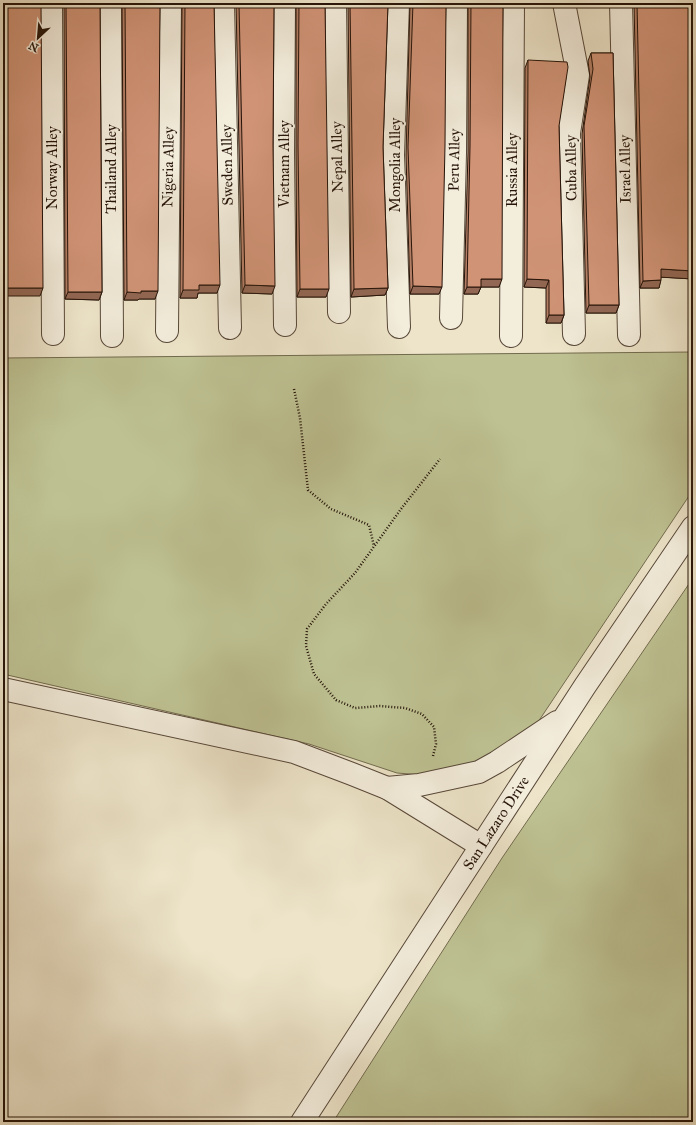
<svg xmlns="http://www.w3.org/2000/svg" width="696" height="1125" font-family="'IM FELL Great Primer',serif">
	<rect width="100%" height="100%" fill="#ede4c9"/>
	<filter id="stains"><feTurbulence type="fractalNoise" baseFrequency=".005" numOctaves="4"/><feColorMatrix values="0 0 0 0 .2 0 0 0 0 .09 0 0 0 0 .02 0 0 0 .5 -.17"/></filter>
	<radialGradient id="worn" r=".72"><stop offset=".6" stop-color="#630" stop-opacity="0"/><stop offset="1" stop-color="#630" stop-opacity=".3"/></radialGradient>
	<!-- green -->
	<g fill="#bec293" stroke="#726b4e">
		<polygon points="693,352 693,490 538,722 472,769 423,775 397,773 309,744 3,674 3,358"/>
		<polygon points="693,578 693,1122 333,1122 502,858"/>
	</g>
	<g fill="none" stroke-linecap="round" stroke-linejoin="round">
		<defs>
			<g id="minor">
				<polyline points="51,3 53,334"/>
				<polyline points="110,3 112,336"/>
				<polyline points="223,3 230,328"/>
				<polyline points="284,3 283,153 285,325"/>
				<polyline points="335,3 339,312"/>
				<polyline points="398,3 393,155 399,327"/>
				<polyline points="564,3 578,75 569,133 574,334"/>
				<polyline points="621,3 629,335"/>
				<polyline points="451,318 455,153 456,3"/>
				<polyline points="167,331 170,3"/>
				<polyline points="511,336 513,3"/>
				<polyline points="3,689 294,752 352,774 387,788 481,846"/>
				<polyline points="387,788 419,785 479,772 497,762 557,722"/>
				<polyline points="302,1122 585,686 693,527"/>
			</g>
		</defs>
		<!-- minor casing -->
		<use href="#minor" stroke="#584839" stroke-width="24"/>
		<!-- path -->
		<g stroke="#261409" stroke-width="2.5" stroke-dasharray="1 2" stroke-linecap="butt">
			<polyline points="294,389 300,418 308,490 331,509 369,525 374,546"/>
			<polyline points="433,756 436,744 434,727 422,714 405,708 380,706 355,708 336,700 314,674 306,646 307,629 326,604 355,573 401,509 440,459"/>
		</g>
		<!-- minor -->
		<use href="#minor" stroke="#f3eddc" stroke-width="22"/>
	</g>
	<!-- wall -->
	<g fill="#b37e65" stroke="#261409">
		<polygon points="64,3 100,3 102,292 99,300 65,299"/>
		<polygon points="122,3 160,3 155,299 139,299 138,300 124,300"/>
		<polygon points="182,3 214,3 217,293 198,293 197,298 180,298"/>
		<polygon points="236,3 274,3 272,294 242,293"/>
		<polygon points="296,3 325,3 326,297 297,297 296,153"/>
		<polygon points="348,3 388,3 383,147 388,288 385,295 351,297"/>
		<polygon points="410,3 446,3 439,294 410,294 406,155"/>
		<polygon points="468,3 503,3 499,287 481,287 478,294 464,294 468,153"/>
		<polygon points="634,3 693,3 693,279 661,277 659,288 640,288"/>
		<polygon points="591,53 613,53 619,305 616,313 586,313 582,134 590,77 588,61"/>
		<polygon points="528,60 559,126 564,315 561,323 546,323 546,288 524,287 525,68"/>
	</g>
	<!-- shaded-wall -->
	<g fill="#926753" stroke="#261409">
		<polygon points="661,269 693,271 693,279 658,277"/>
		<polygon points="481,279 502,279 499,287 478,287"/>
		<polygon points="527,279 549,280 546,288 524,287"/>
		<polygon points="661,280 659,288 640,288 643,281"/>
		<polygon points="199,285 220,285 217,293 198,293 197,298 180,298 183,290"/>
		<polygon points="245,285 275,286 272,294 242,293"/>
		<polygon points="413,286 442,287 439,294 410,294"/>
		<polygon points="467,287 481,287 478,294 464,294"/>
		<polygon points="3,288 43,288 40,296 3,296"/>
		<polygon points="388,288 385,295 351,297 354,289"/>
		<polygon points="300,289 329,289 326,297 297,297"/>
		<polygon points="141,291 158,291 155,299 139,299 138,300 124,300 127,292"/>
		<polygon points="68,292 102,292 99,300 65,299"/>
		<polygon points="589,305 619,305 616,313 586,313"/>
		<polygon points="549,315 564,315 561,323 546,323"/>
	</g>
	<!-- building -->
	<g fill="#d09376" stroke="#261409">
		<polygon points="3,3 41,3 43,288 3,288"/>
		<polygon points="66,3 100,3 102,292 68,292"/>
		<polygon points="125,3 160,3 158,291 141,291 141,293 127,292"/>
		<polygon points="185,3 214,3 220,285 199,285 199,290 183,290"/>
		<polygon points="239,3 274,3 273,145 275,286 245,285"/>
		<polygon points="299,3 325,3 329,289 300,289 298,145"/>
		<polygon points="350,3 388,3 383,147 388,288 354,289"/>
		<polygon points="413,3 446,3 445,145 442,287 413,286 408,147"/>
		<polygon points="471,3 503,3 502,279 481,279 481,287 467,287 470,146"/>
		<polygon points="637,3 693,3 693,271 661,269 661,280 643,281"/>
		<polygon points="591,53 613,53 619,305 589,305 584,126 593,69"/>
		<polygon points="528,60 567,62 568,67 559,126 564,315 549,315 549,280 527,279"/>
	</g>
	<g text-anchor="middle" dominant-baseline="central" stroke-width="4" stroke-linejoin="round" paint-order="stroke">
		<!-- street labels -->
		<g font-size="15" fill="#261409" stroke="#f3eddc">
			<text transform="translate(337 157) rotate(-91)">Nepal Alley</text>
			<text transform="translate(454 160) rotate(-89)">Peru Alley</text>
			<text transform="translate(284 164) rotate(-90)">Vietnam Alley</text>
			<text transform="translate(227 165) rotate(-91)">Sweden Alley</text>
			<text transform="translate(395 165) rotate(-90)">Mongolia Alley</text>
			<text transform="translate(168 167) rotate(-89)">Nigeria Alley</text>
			<text transform="translate(52 168) rotate(-90)">Norway Alley</text>
			<text transform="translate(571 168) rotate(-91)">Cuba Alley</text>
			<text transform="translate(111 169) rotate(-90)">Thailand Alley</text>
			<text transform="translate(625 169) rotate(-91)">Israel Alley</text>
			<text transform="translate(512 170) rotate(-90)">Russia Alley</text>
			<text transform="translate(496 823) rotate(-57)">San Lazaro Drive</text>
		</g>
	</g>
	<!-- margin -->
	<rect width="696" height="1125" fill="none" stroke="#ede4c9" stroke-width="16"/>
	<rect x="4" y="4" width="688" height="1117" fill="none" stroke="#261409" stroke-width="2"/>
	<rect x="8" y="8" width="680" height="1109" fill="none" stroke="#261409"/>
	<!-- north arrow -->
	<g transform="translate(38 38) rotate(206)" stroke="#f3eddc" stroke-width="3" paint-order="stroke">
	<path d="M0-3L7 15L0 10L-7 15Z" fill="#261409"/>
	<text y="-6" font-size="11" font-weight="bold" text-anchor="middle" fill="#261409">N</text>
	</g>
	<rect width="100%" height="100%" filter="url(#stains)"/>
	<rect width="100%" height="100%" fill="url(#worn)"/>
</svg>
